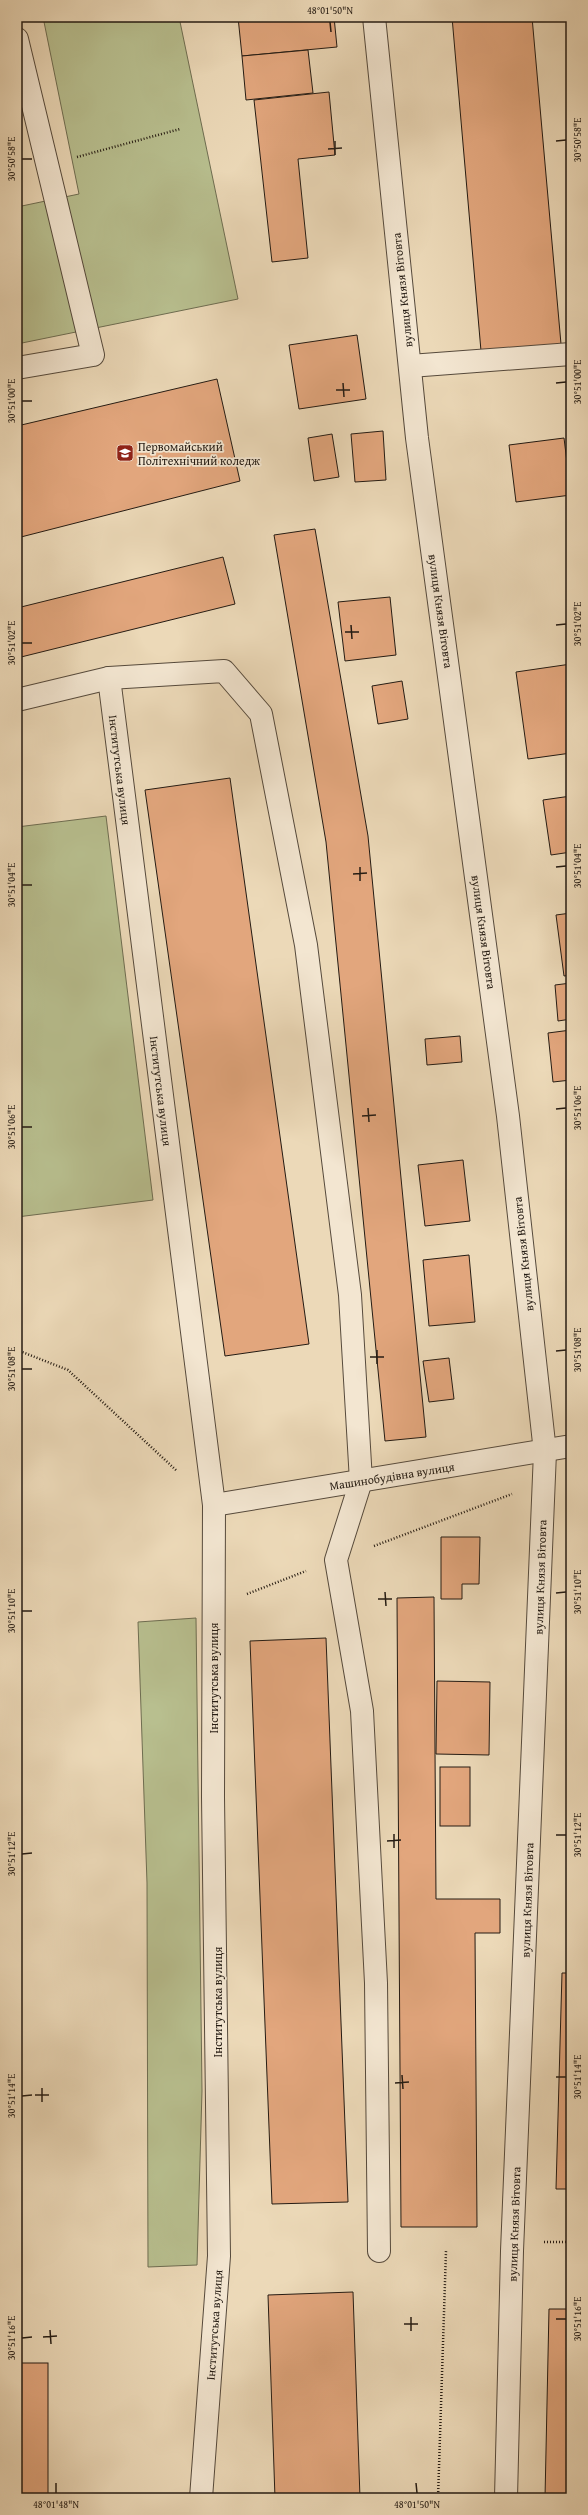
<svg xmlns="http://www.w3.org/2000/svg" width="588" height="2515" font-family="'Gentium Book Plus',serif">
	<rect width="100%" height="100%" fill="#ecd9b8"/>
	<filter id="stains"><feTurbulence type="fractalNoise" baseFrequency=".005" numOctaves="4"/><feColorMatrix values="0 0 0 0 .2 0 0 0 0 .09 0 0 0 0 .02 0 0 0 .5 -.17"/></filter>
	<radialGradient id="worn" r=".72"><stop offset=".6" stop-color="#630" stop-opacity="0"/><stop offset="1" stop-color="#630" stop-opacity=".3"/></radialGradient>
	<!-- green -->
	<g fill="#b8bf8f" stroke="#6e6d51">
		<polygon points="43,17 179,17 238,299 17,344 17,207 79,194"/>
		<polygon points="106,816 153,1200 17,1217 17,827"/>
		<polygon points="196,1618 202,2091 197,2265 148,2267 147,1883 138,1622"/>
	</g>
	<!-- building -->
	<g fill="#e2a67d" stroke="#241b13">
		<polygon points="238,17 334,17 337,47 242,56"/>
		<polygon points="452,17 532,17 561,344 481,351"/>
		<polygon points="308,50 313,93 246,100 242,56"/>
		<polygon points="329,92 335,155 298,159 308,258 272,262 254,100"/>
		<polygon points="357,335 366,399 299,409 289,345"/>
		<polygon points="217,379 240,481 17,538 17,426"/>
		<polygon points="383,431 386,480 355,482 351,434"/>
		<polygon points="332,434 339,477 314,481 308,438"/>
		<polygon points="564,438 571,495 516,502 509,445"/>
		<polygon points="315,529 368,836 426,1437 385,1441 326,842 274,535"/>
		<polygon points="223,557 235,604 17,658 17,608"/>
		<polygon points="390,597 396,655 345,661 338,602"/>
		<polygon points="571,664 571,726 568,726 571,753 528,759 516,672"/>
		<polygon points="402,681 408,719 378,724 372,686"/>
		<polygon points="230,778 309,1344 225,1356 145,790"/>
		<polygon points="571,796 571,852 551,855 543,800"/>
		<polygon points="571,913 571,975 564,976 556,915"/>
		<polygon points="571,983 571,1019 558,1021 555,985"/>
		<polygon points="571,1030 571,1080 553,1082 548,1033"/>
		<polygon points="460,1036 462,1062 427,1065 425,1039"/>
		<polygon points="463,1160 470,1221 425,1226 418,1165"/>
		<polygon points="469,1255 475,1322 429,1326 423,1260"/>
		<polygon points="449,1358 454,1399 429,1402 423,1361"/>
		<polygon points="441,1537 480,1537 479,1584 462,1584 462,1599 441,1599"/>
		<polygon points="434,1597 436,1899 500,1899 500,1933 475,1933 477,2227 401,2227 397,1598"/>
		<polygon points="326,1638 348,2202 272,2204 250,1641"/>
		<polygon points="437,1681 490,1682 489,1755 436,1754"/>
		<rect x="440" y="1767" width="30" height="59"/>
		<polygon points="571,1851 571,1924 567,1923"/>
		<polygon points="562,1973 571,1973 571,2189 556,2189"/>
		<polygon points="353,2292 360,2498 275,2498 268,2295"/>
		<polygon points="549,2309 571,2309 571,2498 545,2498"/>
		<rect x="17" y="2363" width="31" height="135"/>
	</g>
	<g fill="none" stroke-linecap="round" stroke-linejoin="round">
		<defs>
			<g id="minor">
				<polyline points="374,17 417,438 508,1116 545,1452 512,2251 506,2498"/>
				<polyline points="17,39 93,355 17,368"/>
				<polyline points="410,366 571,354"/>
				<polyline points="109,678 214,1505 213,1797 219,2256 201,2498"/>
				<polyline points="17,700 109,678 224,671 261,714 306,945 350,1295 361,1481 336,1560 362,1711 376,1983 379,2251"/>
				<polyline points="214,1505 571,1446"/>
			</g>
		</defs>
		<!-- minor casing -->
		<use href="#minor" stroke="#564a3c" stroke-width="24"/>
		<!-- path -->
		<g stroke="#241b13" stroke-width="2.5" stroke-dasharray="1 2" stroke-linecap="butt">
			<polyline points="77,157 180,129"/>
			<polyline points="17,1350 68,1370 177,1471"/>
			<polyline points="374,1546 512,1494"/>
			<polyline points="247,1594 306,1571"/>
			<polyline points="544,2242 571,2242"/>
			<polyline points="438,2498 446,2251"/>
		</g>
		<!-- minor -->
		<use href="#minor" stroke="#f3e6d1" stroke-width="22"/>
	</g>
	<!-- ticks -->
	<path fill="none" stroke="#241b13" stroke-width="1.5" d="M330,22L331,32M335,141V155M556,141L566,140M328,149L342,148M22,159H32M343,383L344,397M556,383L566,382M336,390H350M22,401H32M351,625L352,639M556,625L566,624M345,632H359M22,643H32M360,867V881M556,867L566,866M353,874L367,873M22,885H32M368,1108L369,1122M556,1109L566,1108M362,1116L376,1115M22,1127H32M377,1350V1364M556,1351L566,1350M370,1357H384M22,1369H32M385,1592L386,1606M556,1593L566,1592M378,1599H392M22,1611H32M394,1834V1848M556,1835H566M387,1841L401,1840M22,1854L32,1853M402,2075L403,2089M556,2077H566M395,2083L409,2082M42,2088V2102M35,2095H49M22,2096L32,2095M411,2317V2331M556,2319H566M404,2324H418M50,2330L51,2344M43,2337L57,2336M22,2338L32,2337M56,2483V2493M416,2483L417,2493"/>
	<!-- icons -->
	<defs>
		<symbol id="university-square" viewBox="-11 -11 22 22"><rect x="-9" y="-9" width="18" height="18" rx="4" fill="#8f2418" stroke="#f3e6d1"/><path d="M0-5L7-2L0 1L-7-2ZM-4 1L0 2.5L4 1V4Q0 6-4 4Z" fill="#fff"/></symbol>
	</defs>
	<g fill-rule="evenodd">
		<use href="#university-square" x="115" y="443" width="20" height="20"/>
	</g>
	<g text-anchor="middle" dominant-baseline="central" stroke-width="3.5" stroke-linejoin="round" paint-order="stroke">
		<!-- street labels -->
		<g font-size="12" fill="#241b13" stroke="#f3e6d1">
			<text transform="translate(402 290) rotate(-96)">вулиця Князя Вітовта</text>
			<text transform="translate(441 611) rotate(82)">вулиця Князя Вітовта</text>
			<text transform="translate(120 770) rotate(83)">Інститутська вулиця</text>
			<text transform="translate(484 932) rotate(82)">вулиця Князя Вітовта</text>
			<text transform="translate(161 1091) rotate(83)">Інститутська вулиця</text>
			<text transform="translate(523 1254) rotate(-96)">вулиця Князя Вітовта</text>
			<text transform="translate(392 1476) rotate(-9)">Машинобудівна вулиця</text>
			<text transform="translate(540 1577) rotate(-88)">вулиця Князя Вітовта</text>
			<text transform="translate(213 1678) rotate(-90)">Інститутська вулиця</text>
			<text transform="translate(527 1900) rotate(-88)">вулиця Князя Вітовта</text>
			<text transform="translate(217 2002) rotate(-90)">Інститутська вулиця</text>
			<text transform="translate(514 2224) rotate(-88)">вулиця Князя Вітовта</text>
			<text transform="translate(214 2325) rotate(-86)">Інститутська вулиця</text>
		</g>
		<!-- poi labels -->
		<g font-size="12" fill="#241b13" stroke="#f3e6d1" text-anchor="start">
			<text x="138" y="446">Первомайський<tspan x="138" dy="14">Політехнічний коледж</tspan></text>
		</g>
	</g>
	<!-- margin -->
	<rect width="588" height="2515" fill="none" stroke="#ecd9b8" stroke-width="44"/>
	<rect x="22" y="22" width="544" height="2471" fill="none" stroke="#241b13" stroke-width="1.5"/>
	<g font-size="10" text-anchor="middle" fill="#241b13">
		<text x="330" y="14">48°01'50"N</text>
		<text transform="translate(577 140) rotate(-90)" y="4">30°50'58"E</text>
		<text transform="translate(11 159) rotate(-90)" y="4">30°50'58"E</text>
		<text transform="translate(577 382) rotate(-90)" y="4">30°51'00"E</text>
		<text transform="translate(11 401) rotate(-90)" y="4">30°51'00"E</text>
		<text transform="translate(577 624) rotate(-90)" y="4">30°51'02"E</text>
		<text transform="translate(11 643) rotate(-90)" y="4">30°51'02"E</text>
		<text transform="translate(577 866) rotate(-90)" y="4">30°51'04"E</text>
		<text transform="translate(11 885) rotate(-90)" y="4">30°51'04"E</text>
		<text transform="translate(577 1108) rotate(-90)" y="4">30°51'06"E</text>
		<text transform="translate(11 1127) rotate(-90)" y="4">30°51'06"E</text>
		<text transform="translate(577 1350) rotate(-90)" y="4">30°51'08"E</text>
		<text transform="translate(11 1369) rotate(-90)" y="4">30°51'08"E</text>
		<text transform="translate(577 1592) rotate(-90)" y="4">30°51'10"E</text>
		<text transform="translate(11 1611) rotate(-90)" y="4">30°51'10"E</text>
		<text transform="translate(577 1835) rotate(-90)" y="4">30°51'12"E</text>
		<text transform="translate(11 1854) rotate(-90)" y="4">30°51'12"E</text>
		<text transform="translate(577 2077) rotate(-90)" y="4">30°51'14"E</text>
		<text transform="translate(11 2096) rotate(-90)" y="4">30°51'14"E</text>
		<text transform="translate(577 2319) rotate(-90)" y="4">30°51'16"E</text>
		<text transform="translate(11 2338) rotate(-90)" y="4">30°51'16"E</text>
		<text x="56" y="2508">48°01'48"N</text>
		<text x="417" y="2508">48°01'50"N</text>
	</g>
	<rect width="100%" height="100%" filter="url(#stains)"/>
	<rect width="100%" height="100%" fill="url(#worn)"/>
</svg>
